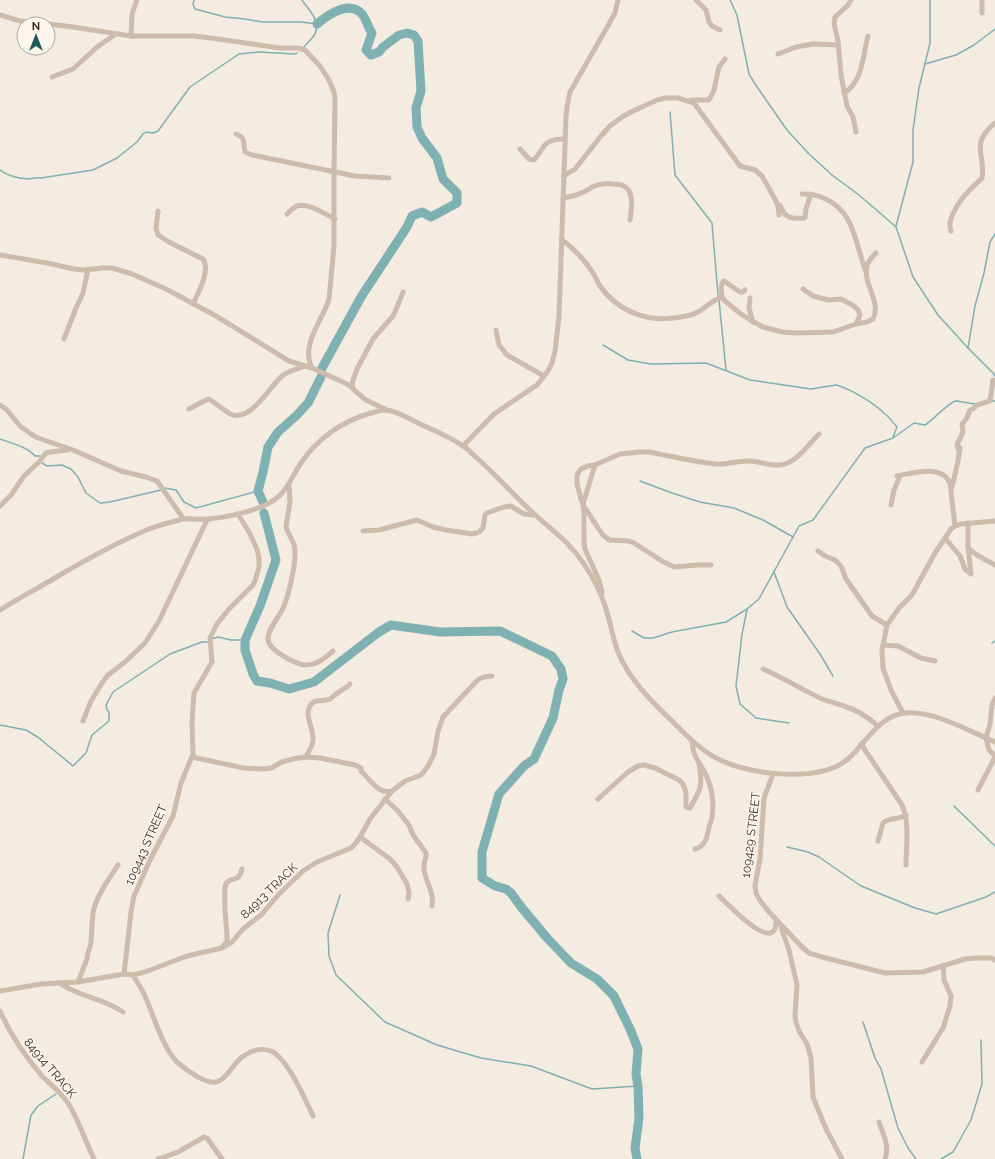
<svg xmlns="http://www.w3.org/2000/svg" width="995" height="1159" font-family="Raleway,sans-serif">
	<rect width="100%" height="100%" fill="#f4ebe1"/>
	<g fill="none" stroke-linecap="round" stroke-linejoin="round">
		<!-- stream -->
		<g stroke="#7fb0b2" stroke-width="1.5">
			<polyline points="194,0 193,4 195,9 225,17 245,19 262,22 301,22 317,24"/>
			<path d="M302,0C309,10 321,21 315,34C312,39 307,43 304,47"/>
			<polyline points="730,0 737,15 749,74 755,84 787,130 809,154 832,175 859,195 888,220 896,227 913,277 938,315 968,348 993,373 995,376"/>
			<polyline points="925,64 956,55 974,45 995,29"/>
			<polyline points="670,112 675,175 712,223 718,295"/>
			<path d="M0,170C8,176 17,178 28,179C33,179 36,177 41,178L93,170L117,158L137,142L143,134L146,132L153,133L158,131L190,87L239,54L259,52L295,54L297,53"/>
			<polyline points="896,226 913,162 913,130 919,88 930,43 930,0"/>
			<polyline points="719,300 726,370"/>
			<path d="M603,345L628,360L651,364L706,363L750,380L811,389L836,385C849,388 874,403 884,413C889,417 893,422 897,427L893,437"/>
			<polyline points="968,348 975,306 984,273 990,242 995,234"/>
			<polyline points="991,401 995,401"/>
			<path d="M0,439C11,443 28,447 35,456H40"/>
			<polyline points="42,463 47,466 62,465 71,469 78,477 86,493 100,503 110,502 161,490"/>
			<polyline points="640,481 672,493 700,502 734,508 763,520 793,537"/>
			<polyline points="165,488 176,490 184,502 196,508 258,491"/>
			<polyline points="774,572 787,607 820,654 833,676"/>
			<polyline points="747,610 742,634 736,686 740,704 756,718 789,723"/>
			<path d="M632,631L644,638H653L672,632L726,622L747,609L759,599L799,526L813,520L865,448L893,438L914,423L925,425C933,420 949,402 956,401C960,401 970,404 976,404"/>
			<polyline points="212,639 218,637 231,640 245,640"/>
			<polyline points="992,643 995,641"/>
			<polyline points="0,725 26,730 39,738 73,766 86,753 92,735 109,721 109,712 107,710 106,705 113,692 170,654 202,642 207,642"/>
			<polyline points="954,806 995,846"/>
			<polyline points="787,847 808,852 819,857 861,886 915,908 936,914 986,897 995,892"/>
			<polyline points="340,895 328,933 329,956 336,975 385,1022 437,1045 481,1058 531,1066 592,1089 638,1086"/>
			<polyline points="863,1022 875,1058 881,1069 898,1128 908,1148 916,1159"/>
			<polyline points="23,1159 31,1115 38,1106 56,1094"/>
			<polyline points="941,1159 953,1152 971,1120 982,1084 981,1040"/>
		</g>
		<!-- river -->
		<g stroke="#7fb0b2" stroke-width="9">
			<path d="M317,24C329,14 349,0 362,14C366,19 368,27 372,33L366,50L371,55L379,52L383,47L399,35L407,33L414,35L418,41L421,91L416,108L417,127L422,138L437,158L443,179L457,193V203L431,217L422,212L412,216L407,227L361,297L321,370"/>
			<polyline points="263,502 258,491 263,472 268,447 278,432 297,415 308,403 321,377"/>
			<polyline points="264,513 276,560 260,606 245,640 245,650 253,674 257,681 270,683 289,689 314,682 379,632 391,625 440,632 500,631 552,656 561,669 563,679 559,690 553,718 534,759 524,766 499,794 482,852 482,878 495,886 506,889 511,893 522,908 548,939 571,963 597,979 614,996 630,1029 638,1049 636,1074 638,1086 639,1118 635,1148 637,1159"/>
		</g>
		<!-- minor -->
		<g stroke="#cdbbac" stroke-width="5">
			<polyline points="696,0 706,10 709,22 712,26 720,30"/>
			<polyline points="851,0 848,5 835,17 834,24 838,41 841,75 847,106 853,117 856,132"/>
			<polyline points="982,13 982,0"/>
			<polyline points="0,15 20,21 45,24"/>
			<path d="M48,24L73,27L131,36H193L211,38L280,48H298L305,50L320,66L329,80L334,92L335,99L334,172V246L329,299C323,320 300,345 312,368"/>
			<polyline points="131,36 132,14 137,0"/>
			<polyline points="778,54 796,47 813,44 838,45"/>
			<polyline points="52,77 73,69 83,60 97,47 116,34"/>
			<path d="M844,93C863,82 863,54 868,36"/>
			<polyline points="691,100 709,100 714,90 719,67 725,59"/>
			<path d="M236,134C246,138 243,142 245,152L252,155L355,176L389,178"/>
			<path d="M520,149L529,159L534,160C537,157 539,153 542,149C547,140 555,139 565,139"/>
			<polyline points="564,176 575,169 601,136 610,126 622,117 631,112 657,100 666,98 678,98 694,103 740,166 755,170 762,176 776,201 778,207 779,215"/>
			<path d="M802,194C823,193 843,206 851,226C857,240 860,255 865,270"/>
			<path d="M563,198C569,197 576,196 581,193C585,192 589,189 592,187C599,184 607,183 614,184C636,184 632,205 630,220"/>
			<path d="M780,205C785,219 791,219 805,218L806,209L811,194"/>
			<path d="M158,211L156,228L158,235L169,242L203,259C211,270 198,293 193,304"/>
			<path d="M287,214C290,211 293,208 297,206C307,202 325,214 335,219"/>
			<path d="M951,231C946,220 960,200 968,192C972,187 977,183 982,178C986,153 969,145 995,123"/>
			<path d="M561,239C572,247 583,258 591,270C595,275 597,281 600,286C619,313 650,323 681,317C686,316 692,315 696,313C706,308 712,300 722,297L725,301L741,314L752,321L763,327L782,332L796,333L833,332L856,324L867,322L873,319C882,302 862,283 867,266C868,261 872,257 876,253"/>
			<polyline points="0,255 47,263 74,269 83,270 103,268 112,268 132,274 166,289 216,316 289,361 312,368 347,384 353,388 354,390 366,400 385,409"/>
			<polyline points="803,289 813,296 828,300 841,299 854,306 858,310 860,315 856,324"/>
			<polyline points="722,297 721,288 722,283 724,281 740,292 743,292 745,290"/>
			<polyline points="750,298 749,308 753,322"/>
			<polyline points="496,330 499,345 507,355 544,376"/>
			<polyline points="64,339 76,308 83,293 88,269"/>
			<polyline points="353,389 352,383 357,369 373,339 393,316 398,305 403,292"/>
			<polyline points="0,405 6,409 20,426 31,434 38,438 73,450 121,471 146,477 157,481 183,518"/>
			<path d="M189,409L204,401L209,399L230,414C251,423 269,387 282,376C288,371 298,369 305,366"/>
			<polyline points="463,446 494,414 537,385 548,371 552,363 555,351 559,317 566,116 567,107 570,92 609,24 615,13 618,0"/>
			<polyline points="959,451 957,445 963,432 962,424 967,418 970,410 973,409 977,405 990,401 993,380"/>
			<path d="M897,476C913,473 941,464 950,483L955,526"/>
			<path d="M289,484L290,502L286,526C287,533 292,538 294,545C298,558 289,593 284,606C280,616 268,628 268,639C268,650 294,663 304,665C307,665 310,665 313,664C321,662 327,656 333,651"/>
			<polyline points="952,487 958,461 960,448"/>
			<polyline points="583,504 595,465"/>
			<polyline points="891,505 894,490 900,476"/>
			<polyline points="0,506 11,495 24,476 40,461 46,453 50,452 68,450"/>
			<polyline points="585,508 602,534 609,540 629,541 634,543 662,561 674,567 698,565 711,565"/>
			<polyline points="968,523 968,548 977,555 995,565"/>
			<polyline points="363,531 379,530 417,520 433,527 446,530 472,534 476,533 479,532 483,528 485,515 487,513 504,507 511,506 524,514 534,515"/>
			<polyline points="945,538 960,556 965,569 971,574 968,546"/>
			<polyline points="818,551 825,556 835,560 841,566 846,579 872,616 887,625"/>
			<path d="M602,592L599,580L585,549L584,543V512L583,504L581,499L577,484V477L578,473L581,469L588,466L595,465L620,454L640,452H649C671,456 694,462 716,464C727,465 738,460 749,461C761,461 773,468 785,464C799,459 809,444 819,434"/>
			<path d="M0,610C19,598 40,587 60,575C89,558 118,542 149,529C159,525 169,523 179,520C187,517 196,520 204,519C220,519 251,512 265,505C286,496 289,481 301,463C317,439 342,421 371,413C375,412 379,410 383,410C393,409 409,418 418,423C433,430 449,436 463,446C468,449 472,454 477,458C496,475 513,494 531,511C550,529 570,542 584,564C592,576 600,590 604,603C610,619 612,636 618,652C629,679 651,701 672,721C687,736 701,751 720,760C751,775 820,783 848,759C866,743 879,715 906,713C935,711 969,731 995,742"/>
			<polyline points="883,645 898,646 921,658 935,661"/>
			<path d="M763,669C782,677 799,688 818,697C826,701 835,703 844,706C857,710 868,717 878,726"/>
			<polyline points="995,698 992,705 990,724 986,738 989,750 995,756"/>
			<polyline points="903,713 891,690 883,668 882,650 887,625 899,608 912,595 935,553 951,529 955,526 961,524 995,521"/>
			<polyline points="83,721 91,701 102,683 108,675 125,662 145,643 159,621 207,520"/>
			<path d="M692,741C692,756 700,762 706,775C712,788 714,804 712,818C711,821 710,824 709,827C707,837 706,846 695,849"/>
			<path d="M861,744L902,805C910,822 906,847 906,865"/>
			<path d="M192,757L244,768L263,769L271,768L282,762L293,759L305,757L320,758L355,765L361,768V771C370,779 378,795 392,791"/>
			<path d="M305,757C309,752 312,747 313,740C314,729 304,716 310,706C314,698 324,702 330,699C332,698 333,696 335,695C341,690 344,690 350,684"/>
			<polyline points="773,774 764,798 760,859 755,885 756,893 759,899 769,912 802,947 809,953 822,957 885,973 923,972 965,959 976,958 991,958 995,960"/>
			<polyline points="978,790 995,757"/>
			<path d="M385,799L397,810L409,825L413,835L426,853C427,858 423,863 424,868C425,882 435,893 432,906"/>
			<path d="M598,799L628,772L638,766L644,765L655,768L679,780L683,784L686,792V807L690,808C701,789 703,786 699,764"/>
			<polyline points="360,837 390,859 397,867 407,884 409,893 408,899"/>
			<path d="M878,841L883,823C889,817 898,820 906,815"/>
			<path d="M719,896C727,903 777,958 776,920"/>
			<polyline points="781,927 789,950 797,985 795,1016 796,1022 799,1031 807,1044 811,1058 813,1097 826,1129 842,1159"/>
			<path d="M223,946L227,942V937C227,925 222,894 226,884C229,876 239,884 242,869"/>
			<polyline points="124,974 131,912 134,896 150,860 173,816 181,783 193,754 192,722 194,693 212,662 210,638 217,624 229,609 253,585 255,581 259,567 259,559 257,549 249,532 238,514"/>
			<path d="M133,975C137,982 141,988 144,994C154,1015 161,1045 177,1062C185,1069 208,1087 219,1081C228,1077 234,1063 242,1057C250,1051 261,1047 271,1051C288,1059 305,1099 313,1116"/>
			<path d="M78,982L87,959C87,953 91,947 91,941C92,932 92,922 93,913C96,896 109,879 118,865"/>
			<path d="M60,983C78,997 104,998 123,1012"/>
			<polyline points="0,991 41,984 78,982 124,974 133,975 145,972 187,956 222,948 232,942 243,929 262,914 279,894 303,871 317,862 351,848 355,844 360,837 370,819 392,791 405,781 419,776 422,774 428,766 434,754 438,731 443,717 472,686 479,679 484,677 492,676"/>
			<path d="M0,1011C11,1036 24,1055 42,1076C51,1085 61,1092 68,1103C78,1118 85,1141 94,1159"/>
			<polyline points="922,1062 943,1028 950,1006 951,996 944,980 943,965"/>
			<path d="M879,1122C883,1134 890,1146 885,1159"/>
			<polyline points="158,1159 178,1152 204,1137 207,1138 222,1159"/>
		</g>
	</g>
	<g text-anchor="middle" dominant-baseline="central" stroke-width="3" stroke-linejoin="round" paint-order="stroke">
		<!-- street labels -->
		<g font-size="12" fill="#3b302b" stroke="#fbf5ee">
			<text transform="translate(751 835) rotate(-83)">109429 STREET</text>
			<text transform="translate(146 845) rotate(-66)">109443 STREET</text>
			<text transform="translate(269 891) rotate(-44)">84913 TRACK</text>
			<text transform="translate(50 1068) rotate(50)">84914 TRACK</text>
		</g>
	</g>
	<!-- north arrow -->
	<g transform="translate(36 36)"><circle r="19" fill="#fbf5ee" stroke="#aea6a0"/>
	<path d="M0-3L7 15L0 10L-7 15Z" fill="#1f5a5e"/>
	<text y="-6" font-size="11" font-weight="bold" text-anchor="middle" fill="#3b302b">N</text>
	</g>
</svg>
